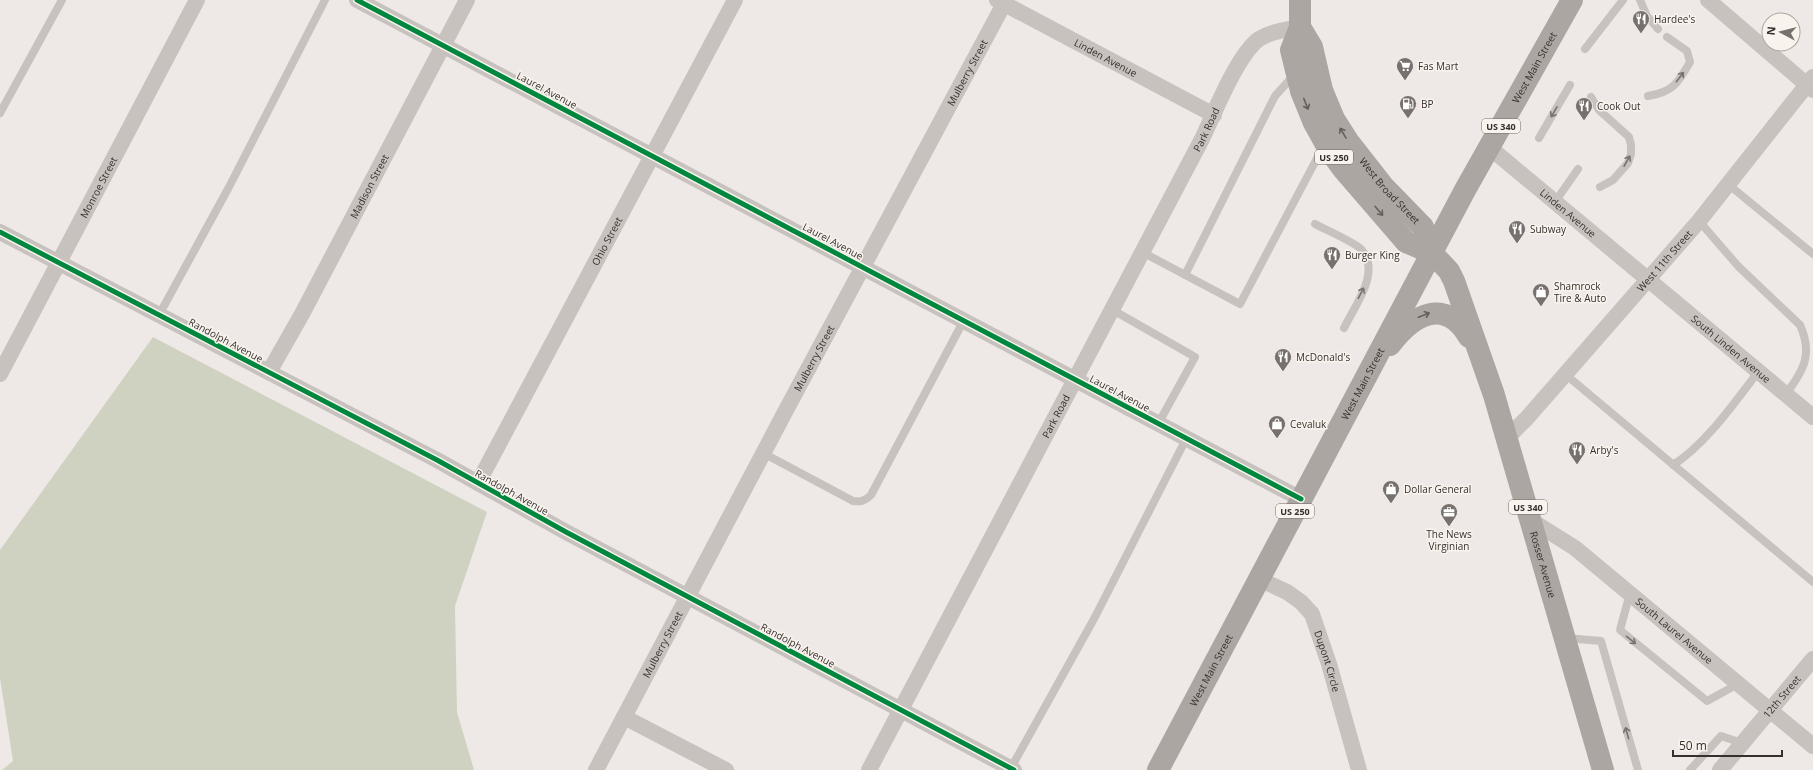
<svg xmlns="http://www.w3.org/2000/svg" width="1813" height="770" font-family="'Open Sans',sans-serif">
	<rect width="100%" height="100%" fill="#eee9e6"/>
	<!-- green -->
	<polygon fill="#d0d2c1" points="153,337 487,512 455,606 457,712 474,770 2,770 13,761 0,678 0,550"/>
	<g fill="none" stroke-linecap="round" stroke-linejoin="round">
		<!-- lane -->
		<g stroke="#c7c2be" stroke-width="8">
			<polyline points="1640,0 1647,16 1658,29"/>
			<polyline points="1585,49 1623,0"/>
			<path d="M1648,96C1673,92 1678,83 1690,62L1687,51L1667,37"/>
			<polyline points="1591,97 1599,110 1629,137 1631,145 1631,154 1628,163 1613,180 1600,187"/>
			<polyline points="0,113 62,0"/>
			<polyline points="1539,138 1570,85"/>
			<polyline points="1729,185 1813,254"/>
			<polyline points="1555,202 1578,169"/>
			<path d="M1699,221L1738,266L1800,325C1813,354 1804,370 1786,394"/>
			<path d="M1315,224C1326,230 1354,242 1361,249C1382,272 1354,307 1344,328"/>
			<polyline points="1142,252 1240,304 1324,145"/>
			<polyline points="1185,275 1275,96 1295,74"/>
			<polyline points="1111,309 1195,357 1158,424"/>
			<polyline points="159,315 229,187 325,0"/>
			<polyline points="1565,374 1813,582"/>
			<path d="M763,453L853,501C861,502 865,501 871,495L964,320"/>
			<path d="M1673,465C1705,445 1735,402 1758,372"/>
			<polyline points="1630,593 1620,630 1707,701 1738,684"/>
			<polyline points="1566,638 1601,641 1638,770"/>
			<polyline points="1011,768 1095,617 1186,439"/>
			<polyline points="1690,770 1721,736 1742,743"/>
		</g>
		<!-- street -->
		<g stroke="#c7c2be" stroke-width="16">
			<polyline points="357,0 1301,499"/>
			<path id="s1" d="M997,0L1214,115"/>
			<polyline points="1708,0 1813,90"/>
			<path id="s2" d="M1489,147L1813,417"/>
			<polyline points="0,232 437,460 566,532 1014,770"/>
			<path id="s3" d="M269,372L302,314L467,0"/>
			<path id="s4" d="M0,374L197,0"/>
			<path id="s5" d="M1507,438L1527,418L1699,221L1813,77"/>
			<path id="s6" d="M478,483L735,0"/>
			<path id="s7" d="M1532,521L1575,548L1813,746"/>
			<path id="s8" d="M1259,579L1287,592L1301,602L1312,614L1329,664L1359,770"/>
			<polyline points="624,717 726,770"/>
			<path id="s9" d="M596,770L785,412L1006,0"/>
			<path id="s10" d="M869,770L1202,139C1214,114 1237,55 1259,39C1272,31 1285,30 1300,27"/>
			<path id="s11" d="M1720,770L1813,659"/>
		</g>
		<!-- primary -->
		<g stroke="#aca6a3" stroke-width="22">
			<polyline points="1300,0 1300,27 1291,50 1301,91 1314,123 1329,150 1343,169 1406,242 1432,253"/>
			<path id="s12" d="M1300,27L1312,47L1322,90L1334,119L1348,141L1384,187L1423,227L1432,253L1449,271L1454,281L1494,395L1603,770"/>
			<path d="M1390,345C1413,315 1445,296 1469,337"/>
			<path id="s13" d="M1158,770L1465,190L1572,0"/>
		</g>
		<defs>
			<g id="cycleway">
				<polyline points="357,0 1301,499"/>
				<polyline points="0,232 437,460 566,532 1014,770"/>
			</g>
		</defs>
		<!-- cycleway casing -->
		<use href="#cycleway" stroke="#f9f3ee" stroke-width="8"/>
		<!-- cycleway -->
		<use href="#cycleway" stroke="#00873e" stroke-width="5"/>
	</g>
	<!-- one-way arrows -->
	<defs><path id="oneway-shaft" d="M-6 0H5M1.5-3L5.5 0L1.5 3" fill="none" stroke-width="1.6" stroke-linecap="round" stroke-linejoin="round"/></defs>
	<g stroke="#78716e">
		<use href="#oneway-shaft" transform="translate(1680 77) rotate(-53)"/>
		<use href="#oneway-shaft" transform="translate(1554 112) rotate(120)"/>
		<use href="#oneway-shaft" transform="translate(1627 161) rotate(-61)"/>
		<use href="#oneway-shaft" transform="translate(1361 293) rotate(-63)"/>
		<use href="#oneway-shaft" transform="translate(1631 640) rotate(39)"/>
		<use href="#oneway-shaft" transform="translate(1627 733) rotate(-106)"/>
	</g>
	<g stroke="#665f5c">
		<use href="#oneway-shaft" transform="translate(1306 104) rotate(68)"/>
		<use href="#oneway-shaft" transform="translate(1343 133) rotate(-121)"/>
		<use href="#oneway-shaft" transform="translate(1379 211) rotate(50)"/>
		<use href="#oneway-shaft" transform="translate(1424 315) rotate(-21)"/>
	</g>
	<!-- icons -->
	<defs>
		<symbol id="restaurant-pin" viewBox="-11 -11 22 30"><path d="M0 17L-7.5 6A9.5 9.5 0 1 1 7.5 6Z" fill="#78706d" stroke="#f9f3ee"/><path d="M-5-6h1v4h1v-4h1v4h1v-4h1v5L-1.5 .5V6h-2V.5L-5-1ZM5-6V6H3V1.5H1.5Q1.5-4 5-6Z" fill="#fff"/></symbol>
		<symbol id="supermarket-pin" viewBox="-11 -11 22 30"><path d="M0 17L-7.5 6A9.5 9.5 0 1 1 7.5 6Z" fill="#78706d" stroke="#f9f3ee"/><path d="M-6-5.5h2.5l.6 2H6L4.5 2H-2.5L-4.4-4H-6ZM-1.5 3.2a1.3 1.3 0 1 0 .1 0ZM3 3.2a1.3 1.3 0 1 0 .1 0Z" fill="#fff"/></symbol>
		<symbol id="fuel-pin" viewBox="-11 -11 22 30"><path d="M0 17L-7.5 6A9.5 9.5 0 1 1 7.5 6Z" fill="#78706d" stroke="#f9f3ee"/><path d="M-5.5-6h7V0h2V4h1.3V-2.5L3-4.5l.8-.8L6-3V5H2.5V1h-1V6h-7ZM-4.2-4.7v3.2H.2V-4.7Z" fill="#fff"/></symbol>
		<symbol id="shop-pin" viewBox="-11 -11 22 30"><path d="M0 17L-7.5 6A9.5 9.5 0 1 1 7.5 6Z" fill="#78706d" stroke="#f9f3ee"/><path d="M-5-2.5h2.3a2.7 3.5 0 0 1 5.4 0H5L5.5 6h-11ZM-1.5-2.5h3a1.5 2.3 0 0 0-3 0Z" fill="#fff"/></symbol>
		<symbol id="office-pin" viewBox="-11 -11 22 30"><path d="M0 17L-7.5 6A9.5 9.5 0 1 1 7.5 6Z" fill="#78706d" stroke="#f9f3ee"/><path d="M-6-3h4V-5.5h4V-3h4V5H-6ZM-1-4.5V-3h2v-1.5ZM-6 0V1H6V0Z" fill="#fff"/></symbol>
	</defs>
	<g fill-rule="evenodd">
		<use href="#restaurant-pin" x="1631" y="9" width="20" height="27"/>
		<use href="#supermarket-pin" x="1395" y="56" width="20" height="27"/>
		<use href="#fuel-pin" x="1398" y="94" width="20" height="27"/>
		<use href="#restaurant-pin" x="1574" y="96" width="20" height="27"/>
		<use href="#restaurant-pin" x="1507" y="219" width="20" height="27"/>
		<use href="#restaurant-pin" x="1322" y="245" width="20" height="27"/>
		<use href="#shop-pin" x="1531" y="282" width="20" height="27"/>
		<use href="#restaurant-pin" x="1273" y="347" width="20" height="27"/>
		<use href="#shop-pin" x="1267" y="414" width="20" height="27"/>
		<use href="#restaurant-pin" x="1567" y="440" width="20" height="27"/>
		<use href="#shop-pin" x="1381" y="479" width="20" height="27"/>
		<use href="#office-pin" x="1439" y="502" width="20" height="27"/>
	</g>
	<g text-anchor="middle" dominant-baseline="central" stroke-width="3" stroke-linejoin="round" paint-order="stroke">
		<!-- shield labels -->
		<g fill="#f9f3ee" stroke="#726a66" stroke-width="1">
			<rect x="1482" y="119" width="38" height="14" rx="3"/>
			<rect x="1315" y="150" width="38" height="14" rx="3"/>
			<rect x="1509" y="500" width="38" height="14" rx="3"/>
			<rect x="1276" y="504" width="38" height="14" rx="3"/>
		</g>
		<g font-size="9" font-weight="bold" fill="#382f2c">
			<text x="1501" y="126">US 340</text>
			<text x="1334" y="157">US 250</text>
			<text x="1528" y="507">US 340</text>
			<text x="1295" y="511">US 250</text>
		</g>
		<!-- poi labels -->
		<g font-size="10" fill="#382f2c" stroke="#f9f3ee" text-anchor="start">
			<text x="1654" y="19">Hardee's</text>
			<text x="1418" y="66">Fas Mart</text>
			<text x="1421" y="104">BP</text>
			<text x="1597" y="106">Cook Out</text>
			<text x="1530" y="229">Subway</text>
			<text x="1345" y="255">Burger King</text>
			<text x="1554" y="286">Shamrock<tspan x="1554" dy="12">Tire &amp; Auto</tspan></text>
			<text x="1296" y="357">McDonald's</text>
			<text x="1290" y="424">Cevaluk</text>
			<text x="1590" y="450">Arby's</text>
			<text x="1404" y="489">Dollar General</text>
			<text x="1449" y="534" text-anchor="middle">The News<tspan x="1449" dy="12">Virginian</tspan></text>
		</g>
		<!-- street labels -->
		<g font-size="10" fill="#382f2c" stroke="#f9f3ee">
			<text stroke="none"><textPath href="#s1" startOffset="123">Linden Avenue</textPath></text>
			<text stroke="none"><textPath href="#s13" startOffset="797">West Main Street</textPath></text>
			<text stroke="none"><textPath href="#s9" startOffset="790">Mulberry Street</textPath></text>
			<text transform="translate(547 90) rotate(28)">Laurel Avenue</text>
			<text stroke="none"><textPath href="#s10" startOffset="724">Park Road</textPath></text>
			<text stroke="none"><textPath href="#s3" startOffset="211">Madison Street</textPath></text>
			<text stroke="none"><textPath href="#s4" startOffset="211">Monroe Street</textPath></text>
			<text stroke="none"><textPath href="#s12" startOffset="190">West Broad Street</textPath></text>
			<text stroke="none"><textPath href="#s2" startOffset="103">Linden Avenue</textPath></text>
			<text transform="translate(833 241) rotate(28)">Laurel Avenue</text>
			<text stroke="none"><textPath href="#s6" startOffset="274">Ohio Street</textPath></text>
			<text stroke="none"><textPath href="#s5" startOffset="237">West 11th Street</textPath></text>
			<text transform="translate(226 340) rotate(28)">Randolph Avenue</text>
			<text stroke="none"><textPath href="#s2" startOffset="315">South Linden Avenue</textPath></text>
			<text stroke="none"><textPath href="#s9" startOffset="466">Mulberry Street</textPath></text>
			<text stroke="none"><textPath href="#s13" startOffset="437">West Main Street</textPath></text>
			<text transform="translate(1120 393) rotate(28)">Laurel Avenue</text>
			<text stroke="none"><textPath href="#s10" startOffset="400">Park Road</textPath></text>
			<text transform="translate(512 492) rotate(29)">Randolph Avenue</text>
			<text stroke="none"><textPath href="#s12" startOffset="600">Rosser Avenue</textPath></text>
			<text stroke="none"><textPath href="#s7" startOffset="180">South Laurel Avenue</textPath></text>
			<text stroke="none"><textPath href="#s9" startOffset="142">Mulberry Street</textPath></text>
			<text transform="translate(798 645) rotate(28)">Randolph Avenue</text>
			<text stroke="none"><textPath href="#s8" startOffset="114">Dupont Circle</textPath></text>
			<text stroke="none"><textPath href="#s13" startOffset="113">West Main Street</textPath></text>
			<text stroke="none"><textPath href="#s11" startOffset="96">12th Street</textPath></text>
		</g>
	</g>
	<!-- north arrow -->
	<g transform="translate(1781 32) rotate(277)"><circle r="19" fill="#f9f3ee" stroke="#aca5a0"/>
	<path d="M0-3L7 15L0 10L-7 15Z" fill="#78706d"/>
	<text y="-6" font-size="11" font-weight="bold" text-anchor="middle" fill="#382f2c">N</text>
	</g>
	<!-- scale -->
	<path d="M1673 750v6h109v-6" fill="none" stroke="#382f2c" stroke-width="2"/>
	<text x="1679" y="750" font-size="12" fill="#382f2c" stroke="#f9f3ee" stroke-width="3" paint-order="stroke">50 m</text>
</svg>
